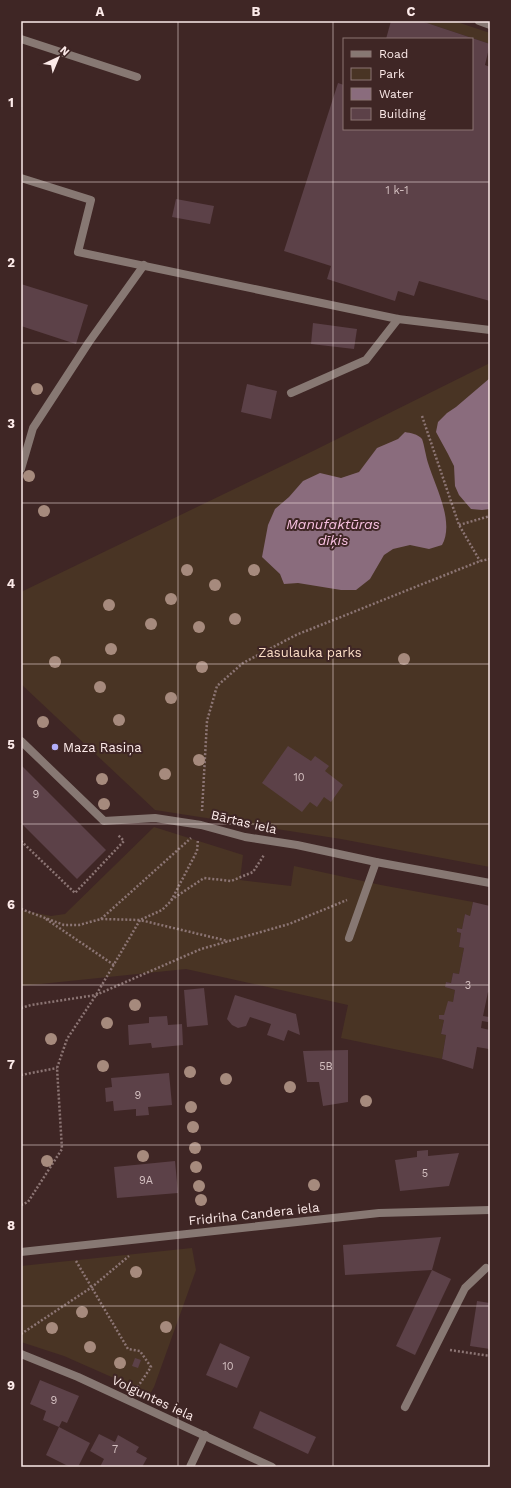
<svg xmlns="http://www.w3.org/2000/svg" width="511" height="1488" font-family="'Work Sans',sans-serif">
	<rect width="100%" height="100%" fill="#3f2625"/>
	<!-- green -->
	<g fill="#493424">
		<polygon points="421,21 454,21 490,33 490,44"/>
		<polygon points="490,363 490,867 341,839 155,810 21,684 21,592 313,451"/>
		<polygon points="154,827 243,855 240,880 291,886 294,866 381,885 473,902 470,916 465,914 462,929 457,928 457,932 461,933 459,947 464,948 459,974 453,973 451,983 446,982 450,989 455,990 453,1002 444,1015 439,1015 439,1019 444,1020 441,1034 446,1035 442,1059 341,1038 348,1005 186,969 21,986 21,910 51,916 65,914"/>
		<polygon points="192,1248 196,1270 154,1387 150,1394 64,1356 21,1342 21,1266"/>
	</g>
	<!-- water -->
	<g fill="#8a6c7d">
		<polygon points="490,378 490,509 482,510 471,509 459,495 455,486 454,466 448,454 436,432 438,422 447,413 456,407"/>
		<path d="M405,432C410,433 418,434 422,439C424,444 426,457 428,463C435,486 455,522 442,545L429,549L410,545L393,549L384,555L370,579L356,590H341L298,583L284,584L280,574L262,557L268,525L275,509L289,497L303,481L320,473L341,478L359,472L377,448L398,439Z"/>
	</g>
	<!-- building -->
	<g fill="#5c4148">
		<polygon points="391,21 421,21 490,44 485,65 490,67 490,301 419,281 414,296 398,291 395,301 327,279 331,266 284,251 338,83 344,85 344,129 472,129 472,39 386,39"/>
		<polygon points="176,199 214,206 210,224 172,217"/>
		<polygon points="21,284 88,305 76,344 21,326"/>
		<polygon points="313,323 357,329 354,349 311,344"/>
		<polygon points="247,384 277,391 271,419 241,412"/>
		<polygon points="288,746 311,761 315,756 329,766 325,771 343,785 331,802 324,797 317,807 310,802 302,812 262,783"/>
		<polygon points="21,765 106,850 77,879 21,823"/>
		<polygon points="473,902 490,906 490,993 488,992 483,1016 489,1017 488,1022 482,1021 481,1028 490,1030 490,1045 489,1049 477,1047 473,1069 442,1059 446,1035 441,1034 444,1020 439,1019 439,1015 444,1015 448,1001 453,1002 455,990 445,987 446,982 451,983 453,973 459,974 464,948 459,947 461,933 457,932 457,928 462,929 465,914 470,916"/>
		<polygon points="204,988 208,1025 187,1027 184,990"/>
		<polygon points="235,995 296,1014 300,1035 288,1030 284,1041 267,1035 271,1024 250,1017 246,1026 238,1028 232,1025 227,1019"/>
		<polygon points="167,1016 168,1025 182,1024 183,1045 152,1048 151,1043 129,1045 128,1025 149,1023 149,1017"/>
		<polygon points="348,1050 348,1102 323,1106 319,1082 307,1082 303,1051"/>
		<polygon points="169,1073 172,1105 148,1107 149,1115 136,1116 136,1109 114,1111 113,1101 106,1102 105,1088 112,1087 111,1078"/>
		<polygon points="428,1150 428,1156 459,1153 449,1186 400,1191 395,1160 417,1157 417,1151"/>
		<polygon points="175,1161 178,1193 117,1198 114,1167"/>
		<polygon points="441,1237 432,1270 345,1275 343,1245"/>
		<polygon points="432,1270 451,1279 415,1355 396,1346"/>
		<polygon points="477,1301 490,1303 490,1349 470,1346"/>
		<polygon points="220,1343 250,1357 237,1388 206,1375"/>
		<polygon points="135,1358 141,1360 138,1368 132,1366"/>
		<polygon points="40,1380 79,1396 67,1423 62,1421 59,1427 90,1443 78,1467 70,1467 46,1455 59,1427 43,1420 46,1411 30,1404"/>
		<polygon points="260,1411 316,1437 308,1454 253,1428"/>
		<polygon points="99,1434 115,1442 118,1435 139,1447 136,1452 147,1458 142,1467 100,1467 104,1459 90,1451"/>
	</g>
	<g fill="none" stroke-linecap="round" stroke-linejoin="round">
		<!-- path -->
		<g stroke="#8c7574" stroke-width="2.5" stroke-dasharray="2 2" stroke-linecap="butt">
			<polyline points="422,416 459,525 480,561"/>
			<polyline points="459,525 490,516"/>
			<polyline points="202,811 207,721 217,686 243,663 296,635 480,561 490,559"/>
			<polyline points="21,841 75,893 124,841 118,835"/>
			<polyline points="171,900 204,878 231,881 253,872 264,855"/>
			<polyline points="21,909 64,925 79,925 101,919 140,920 162,910 171,901 197,851 198,839"/>
			<polyline points="46,919 114,965"/>
			<polyline points="101,919 191,838"/>
			<polyline points="21,1008 31,1005 96,995 201,949 289,924 347,900"/>
			<polyline points="21,1075 57,1068"/>
			<polyline points="21,1205 28,1202 62,1149 57,1068 67,1039 96,995 140,920 228,941"/>
			<polyline points="76,1261 128,1349 140,1351 151,1367 137,1388"/>
			<polyline points="21,1334 92,1287 129,1256"/>
			<polyline points="450,1350 490,1356"/>
		</g>
		<!-- lane -->
		<g stroke="#877873" stroke-width="8">
			<polyline points="21,39 137,77"/>
			<polyline points="21,178 91,200 78,252 398,319 490,330"/>
			<polyline points="291,393 366,360 398,319"/>
			<polyline points="21,469 33,428 89,342 144,265"/>
			<polyline points="349,938 376,862"/>
			<polyline points="405,1407 465,1288 486,1268"/>
			<polyline points="190,1467 205,1435"/>
		</g>
		<!-- street -->
		<g stroke="#877873" stroke-width="8">
			<polyline points="479,21 490,25"/>
			<polyline points="21,741 104,821 155,818 201,825 245,837 297,845 376,862 490,883"/>
			<polyline points="21,1252 379,1213 490,1210"/>
			<polyline points="21,1354 78,1377 272,1467"/>
		</g>
	</g>
	<!-- trees -->
	<g fill="#a68a7d">
		<circle cx="37" cy="389" r="6"/>
		<circle cx="29" cy="476" r="6"/>
		<circle cx="44" cy="511" r="6"/>
		<circle cx="187" cy="570" r="6"/>
		<circle cx="254" cy="570" r="6"/>
		<circle cx="215" cy="585" r="6"/>
		<circle cx="171" cy="599" r="6"/>
		<circle cx="109" cy="605" r="6"/>
		<circle cx="235" cy="619" r="6"/>
		<circle cx="151" cy="624" r="6"/>
		<circle cx="199" cy="627" r="6"/>
		<circle cx="111" cy="649" r="6"/>
		<circle cx="404" cy="659" r="6"/>
		<circle cx="55" cy="662" r="6"/>
		<circle cx="202" cy="667" r="6"/>
		<circle cx="100" cy="687" r="6"/>
		<circle cx="171" cy="698" r="6"/>
		<circle cx="119" cy="720" r="6"/>
		<circle cx="43" cy="722" r="6"/>
		<circle cx="199" cy="760" r="6"/>
		<circle cx="165" cy="774" r="6"/>
		<circle cx="102" cy="779" r="6"/>
		<circle cx="104" cy="804" r="6"/>
		<circle cx="135" cy="1005" r="6"/>
		<circle cx="107" cy="1023" r="6"/>
		<circle cx="51" cy="1039" r="6"/>
		<circle cx="103" cy="1066" r="6"/>
		<circle cx="190" cy="1072" r="6"/>
		<circle cx="226" cy="1079" r="6"/>
		<circle cx="290" cy="1087" r="6"/>
		<circle cx="366" cy="1101" r="6"/>
		<circle cx="191" cy="1107" r="6"/>
		<circle cx="193" cy="1127" r="6"/>
		<circle cx="195" cy="1148" r="6"/>
		<circle cx="143" cy="1156" r="6"/>
		<circle cx="47" cy="1161" r="6"/>
		<circle cx="196" cy="1167" r="6"/>
		<circle cx="314" cy="1185" r="6"/>
		<circle cx="199" cy="1186" r="6"/>
		<circle cx="201" cy="1200" r="6"/>
		<circle cx="136" cy="1272" r="6"/>
		<circle cx="82" cy="1312" r="6"/>
		<circle cx="166" cy="1327" r="6"/>
		<circle cx="52" cy="1328" r="6"/>
		<circle cx="90" cy="1347" r="6"/>
		<circle cx="120" cy="1363" r="6"/>
	</g>
	<!-- grid -->
	<path fill="none" stroke="#fceae9" stroke-width="1" stroke-opacity="0.55" d="M178,21V1467M333,21V1467M21,182H490M21,343H490M21,503H490M21,664H490M21,824H490M21,985H490M21,1145H490M21,1306H490"/>
	<!-- markers -->
	<circle fill="#b2adf9" stroke="#3f2625" stroke-width="1.5" cx="55" cy="747" r="4"/>
	<g text-anchor="middle" dominant-baseline="central" stroke-width="4" stroke-linejoin="round" paint-order="stroke">
		<!-- number labels -->
		<g font-size="11" fill="#d4c0c1">
			<text x="397" y="190">1 k-1</text>
			<text x="299" y="777">10</text>
			<text x="36" y="794">9</text>
			<text x="468" y="985">3</text>
			<text x="326" y="1066">5B</text>
			<text x="138" y="1095">9</text>
			<text x="425" y="1173">5</text>
			<text x="146" y="1180">9A</text>
			<text x="228" y="1366">10</text>
			<text x="54" y="1400">9</text>
			<text x="115" y="1449">7</text>
		</g>
		<!-- park labels -->
		<g font-size="13" fill="#fadcc5" stroke="#3f2625">
			<text x="310" y="652">Zasulauka parks</text>
		</g>
		<!-- poi labels -->
		<g font-size="13" fill="#fceae9" stroke="#3f2625" text-anchor="start">
			<text x="63" y="747">Maza Rasiņa</text>
		</g>
		<!-- street labels -->
		<g font-size="13" fill="#fceae9" stroke="#3f2625">
			<text transform="translate(244 822) rotate(13)">Bārtas iela</text>
			<text transform="translate(254 1214) rotate(-6)">Fridriha Candera iela</text>
			<text transform="translate(153 1398) rotate(25)">Volguntes iela</text>
		</g>
		<!-- water labels -->
		<g font-size="14" font-style="italic" fill="#f8c0e0" stroke="#3f2625">
			<text x="333" y="524">Manufaktūras<tspan x="333" dy="16">dīķis</tspan></text>
		</g>
	</g>
	<!-- border -->
	<rect width="511" height="1488" fill="none" stroke="#3f2625" stroke-width="44"/>
	<!-- legend -->
	<rect x="343" y="38" width="130" height="92" fill="#3f2625" stroke="#8b7473"/>
	<rect x="351" y="51" width="20" height="6" fill="#877873" stroke="#8b7473"/>
	<text x="379" y="58" font-size="12" fill="#fceae9">Road</text>
	<rect x="351" y="68" width="20" height="12" fill="#493424" stroke="#8b7473"/>
	<text x="379" y="78" font-size="12" fill="#fceae9">Park</text>
	<rect x="351" y="88" width="20" height="12" fill="#8a6c7d" stroke="#8b7473"/>
	<text x="379" y="98" font-size="12" fill="#fceae9">Water</text>
	<rect x="351" y="108" width="20" height="12" fill="#5c4148" stroke="#8b7473"/>
	<text x="379" y="118" font-size="12" fill="#fceae9">Building</text>
	<!-- north arrow -->
	<g transform="translate(58 58) rotate(44)" stroke="#3f2625" stroke-width="3" paint-order="stroke">
	<path d="M0-3L7 15L0 10L-7 15Z" fill="#fceae9"/>
	<text y="-6" font-size="11" font-weight="bold" text-anchor="middle" fill="#fceae9">N</text>
	</g>
	<rect x="22" y="22" width="467" height="1444" fill="none" stroke="#fceae9" stroke-width="1.5"/>
	<g font-size="13" text-anchor="middle" font-weight="bold" fill="#fceae9">
		<text x="100" y="16">A</text>
		<text x="256" y="16">B</text>
		<text x="411" y="16">C</text>
		<text x="11" y="107">1</text>
		<text x="11" y="267">2</text>
		<text x="11" y="428">3</text>
		<text x="11" y="588">4</text>
		<text x="11" y="749">5</text>
		<text x="11" y="909">6</text>
		<text x="11" y="1069">7</text>
		<text x="11" y="1230">8</text>
		<text x="11" y="1390">9</text>
	</g>
</svg>
